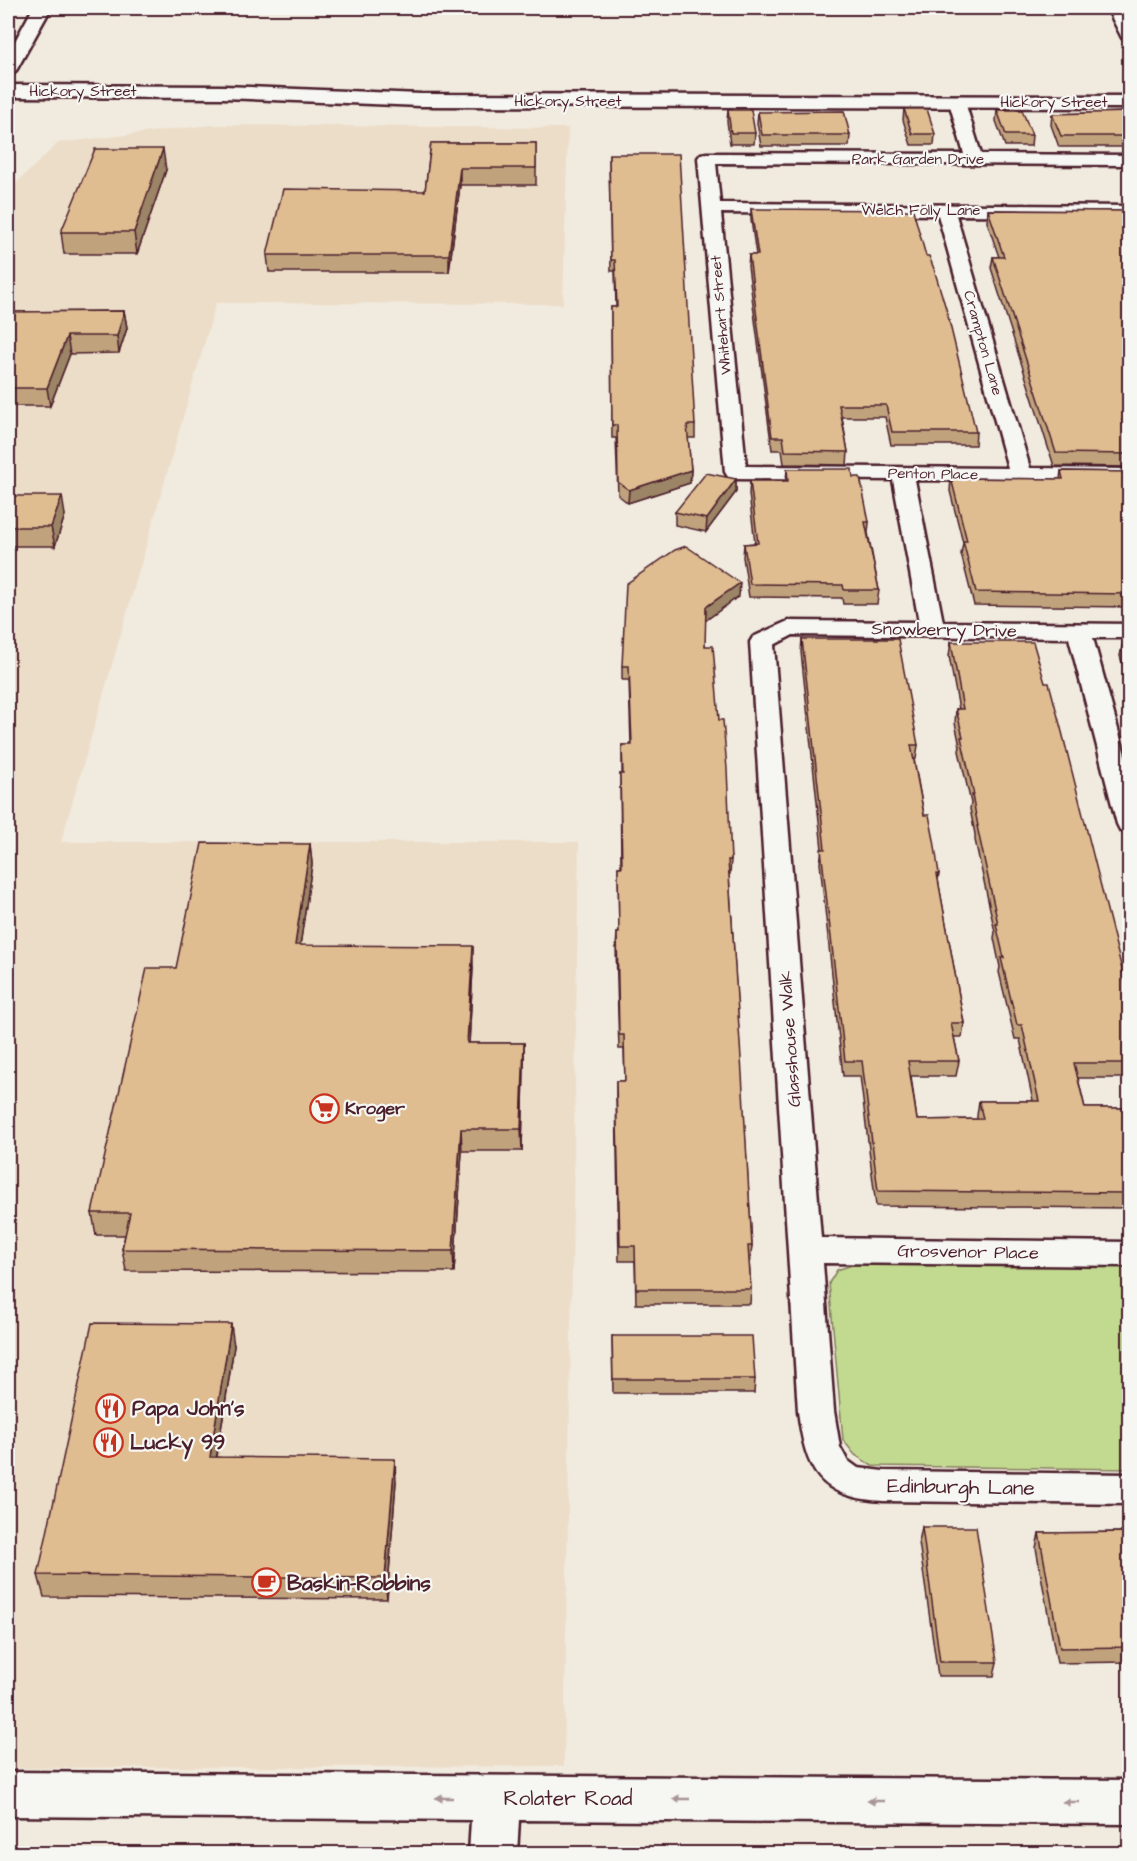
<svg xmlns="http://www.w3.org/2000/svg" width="1137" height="1861" font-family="'Architects Daughter',sans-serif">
	<rect width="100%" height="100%" fill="#f1ebdf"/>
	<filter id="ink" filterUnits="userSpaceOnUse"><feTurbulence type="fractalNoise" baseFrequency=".0167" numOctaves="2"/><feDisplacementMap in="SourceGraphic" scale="12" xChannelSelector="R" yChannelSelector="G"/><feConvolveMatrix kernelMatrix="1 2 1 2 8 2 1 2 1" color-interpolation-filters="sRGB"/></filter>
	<g filter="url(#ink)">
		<!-- built -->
		<polygon fill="#ecddc8" points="210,125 568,128 563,304 216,303 61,842 579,842 564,1766 8,1768 8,191 58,143"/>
		<!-- green -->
		<polygon fill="#c2da90" stroke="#867c5e" stroke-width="1.5" points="855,1264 1129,1267 1129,1469 872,1466 855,1455 843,1440 829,1283 837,1270"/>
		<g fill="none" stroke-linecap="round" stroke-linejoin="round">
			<defs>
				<g id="minor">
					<polygon points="1107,8 1121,8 1130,23 1130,42 1122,38"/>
					<path d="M957,97L965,102L981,154L1130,155V165L716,163L720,203L1130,206V216L956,215L1030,468L1130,469V483L915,480L943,622L1130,624V638H1093L1130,773V832L1120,830L1117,824L1069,638L793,635L774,645L821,1238L1130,1242V1266L823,1263L834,1411L840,1447L847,1460L858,1468L883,1471L1130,1474V1504L883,1501C818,1497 806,1471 798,1411L750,642L753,637L788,621L919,622L893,480L736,479L728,477L725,472L698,158L701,154L707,153L964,154L949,102ZM721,213L938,215L1008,468L746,466Z"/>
				</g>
				<polygon id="tertiary" points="8,85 223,86 421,94 1130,96 1130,108 421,106 223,98 8,97"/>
				<polygon id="secondary" points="8,1772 1130,1780 1130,1824 519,1820 517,1854 469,1854 471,1820 8,1816"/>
				<polygon id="primary" points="33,8 51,8 17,69 14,73 8,74 8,54"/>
			</defs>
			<!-- minor casing -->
			<use href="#minor" stroke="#4a1f2b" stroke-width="5"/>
			<!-- tertiary casing -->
			<use href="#tertiary" stroke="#4a1f2b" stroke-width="5"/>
			<!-- secondary casing -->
			<use href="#secondary" stroke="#4a1f2b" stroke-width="5"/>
			<!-- primary casing -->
			<use href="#primary" stroke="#4a1f2b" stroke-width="5"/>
			<!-- minor -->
			<use href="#minor" fill="#f6f6f2" fill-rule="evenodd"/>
			<!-- tertiary -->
			<use href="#tertiary" fill="#f6f6f2" fill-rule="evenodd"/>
			<!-- secondary -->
			<use href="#secondary" fill="#f6f6f2" fill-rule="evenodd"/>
			<!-- primary -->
			<use href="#primary" fill="#f6f6f2" fill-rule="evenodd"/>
		</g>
		<!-- wall -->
		<g fill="#c0a37d" stroke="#4a1f2b" stroke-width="1.5">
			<polygon points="904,109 935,134 934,145 911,145 903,120"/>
			<polygon points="728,110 755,133 754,144 730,144 727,121"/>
			<polygon points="997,110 1032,135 1031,146 1005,146 996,121"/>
			<polygon points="758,112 850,135 849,146 761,146 757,123"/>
			<polygon points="1130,112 1130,147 1059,147 1051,125 1052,114"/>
			<polygon points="431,143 536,143 536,185 460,185 449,272 269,272 267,255 425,191"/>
			<polygon points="609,154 695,425 695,438 688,438 691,470 690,483 628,503 618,495 616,438 612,438 611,307 616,307 615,271 611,271"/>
			<polygon points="166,170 137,254 64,254 61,232"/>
			<polygon points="751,209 976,432 975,445 891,445 885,417 842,417 848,452 847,465 784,464 782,450 772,450 748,266 749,255 756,255 751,220"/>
			<polygon points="988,210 1130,211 1130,433 1127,433 1130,441 1130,467 1054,466 991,268 993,257 999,257 987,222"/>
			<polygon points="124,311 127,328 119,353 70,354 50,406 8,406 8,312"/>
			<polygon points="787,469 853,477 869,522 868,533 879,590 877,604 843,604 842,598 749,597 743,557 744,544 755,543 749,494 750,481 786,481"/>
			<polygon points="1061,471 1130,472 1130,607 974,605 961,554 963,543 950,491 951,478 1060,479"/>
			<polygon points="736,479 736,492 706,532 675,525 675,512"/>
			<polygon points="8,496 65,515 55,546 8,546"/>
			<polygon points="739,596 705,621 705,646 731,860 730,874 729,874 752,1246 750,1261 749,1261 751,1289 750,1304 636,1304 635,1261 619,1261 616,1096 616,1081 625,1081 624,1049 619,1049 616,948 617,933 619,933 618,867 621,867 620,774 622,774 622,745 631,745 629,680 622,680 622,666"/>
			<polygon points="802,639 918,745 916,759 914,759 924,815 939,874 938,880 964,1023 962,1037 954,1037 959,1061 956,1076 911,1076 917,1120 977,1119 977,1116 979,1101 1033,1101 1020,1039 1015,1039 999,972 1000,967 994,938 995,932 975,840 975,834 970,809 971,803 959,751 960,746 955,723 956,709 959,709 949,656 951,642 1130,1001 1130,1078 1078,1078 1085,1108 1130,1108 1130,1208 876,1206 860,1076 843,1076 820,863 822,849 801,652"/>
			<polygon points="1123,642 1130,642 1130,687 1120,656"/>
			<polygon points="310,844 312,864 300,945 473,967 469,1043 524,1043 524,1065 522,1151 462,1151 454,1272 126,1271 122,1249 125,1235 96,1235 92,1213 176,968"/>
			<polygon points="612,1336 755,1379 754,1393 613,1393"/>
			<polygon points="234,1346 217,1457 396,1481 387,1599 44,1597 38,1575"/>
			<polygon points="922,1527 997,1662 994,1676 938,1676 919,1542"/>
			<polygon points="1130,1532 1130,1662 1057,1663 1036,1548 1039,1533"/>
		</g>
		<!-- shaded-wall -->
		<g fill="#9c8466" stroke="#4a1f2b" stroke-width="1.5">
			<polygon points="163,149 166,170 137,254 134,232"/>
			<polygon points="460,168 460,185 449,272 449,255"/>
			<polygon points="124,311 127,328 119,353 117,336"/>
			<polygon points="67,336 70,354 50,406 47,388"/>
			<polygon points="691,470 690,483 628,503 629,490"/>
			<polygon points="736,479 736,492 706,532 707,519"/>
			<polygon points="62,496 65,515 55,546 51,527"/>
			<polygon points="740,583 739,596 705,621 706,607"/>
			<polygon points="310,844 312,864 297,967 295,945"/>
			<polygon points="473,946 473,967 468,1065 467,1043"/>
			<polygon points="524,1043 524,1065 522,1151 521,1129"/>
			<polygon points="461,1129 462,1151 454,1272 453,1251"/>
			<polygon points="231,1324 234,1346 213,1479 210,1457"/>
			<polygon points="395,1459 396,1481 387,1599 385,1578"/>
		</g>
		<!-- building -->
		<g fill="#dfbd91" stroke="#4a1f2b" stroke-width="1.5">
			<polygon points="904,109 927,109 935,134 912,134"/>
			<polygon points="728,110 751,110 755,133 731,133"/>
			<polygon points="997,110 1022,110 1032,135 1006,135"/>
			<polygon points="844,111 850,135 762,135 758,112"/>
			<polygon points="1130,112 1130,136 1061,136 1052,114"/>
			<polygon points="431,143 536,143 536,168 460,168 449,255 267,255 283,189 425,191"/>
			<polygon points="95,149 163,149 134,232 61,232"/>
			<polygon points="609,154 679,154 695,425 687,425 691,470 629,490 618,482 617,425 612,425 611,307 617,307 615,260 611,260"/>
			<polygon points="751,209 913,210 926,256 929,256 934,269 947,312 976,432 892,432 886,405 839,405 848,452 785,451 783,437 772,437 749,255 758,255"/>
			<polygon points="988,210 1130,211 1130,420 1122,420 1130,441 1130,454 1056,453 993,257 1004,257"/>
			<polygon points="124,311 117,336 67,336 47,388 8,388 8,312"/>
			<polygon points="787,469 852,469 853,477 860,477 869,522 865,522 879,590 844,590 843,585 750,584 744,544 758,543 750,481 788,481"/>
			<polygon points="1061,471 1130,472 1130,594 976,592 963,541 967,541 951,478 1063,479"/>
			<polygon points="706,473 736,479 707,519 675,512"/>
			<polygon points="8,496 62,496 51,527 8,527"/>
			<polygon points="686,546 740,583 706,607 705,646 713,646 719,720 723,720 727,769 731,860 728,860 742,1074 752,1246 748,1246 751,1289 636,1289 635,1246 620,1246 616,1081 625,1081 624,1035 619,1035 617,933 619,933 618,867 622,867 620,774 623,774 622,745 632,745 629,666 622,666 626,584 675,550"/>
			<polygon points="802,639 898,639 918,745 911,745 924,815 929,815 934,840 939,874 937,874 964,1023 951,1023 959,1061 908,1061 917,1120 983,1119 979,1101 1039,1101 1022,1025 1017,1025 1001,958 1004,958 996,924 998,924 977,826 978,826 972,795 974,795 961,737 963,737 956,709 963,709 951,642 1033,642 1045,683 1049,683 1062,732 1130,1001 1130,1063 1074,1063 1085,1108 1130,1108 1130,1193 878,1191 862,1061 845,1061 821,849 825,849"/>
			<polygon points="1123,642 1130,642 1130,665"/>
			<polygon points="202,843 310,844 295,945 473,946 467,1043 524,1043 521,1129 461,1129 453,1251 122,1249 130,1213 92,1213 147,968 176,968"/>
			<polygon points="92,1323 231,1324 210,1457 395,1459 385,1578 38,1575"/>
			<polygon points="612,1336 752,1336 755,1379 613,1379"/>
			<polygon points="922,1527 976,1527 997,1662 940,1662"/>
			<polygon points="1130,1532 1130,1647 1060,1648 1039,1533"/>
		</g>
		<!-- one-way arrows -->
		<defs><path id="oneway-solid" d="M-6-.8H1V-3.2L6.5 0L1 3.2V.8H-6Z" transform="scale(1.5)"/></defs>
		<g fill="#a99598">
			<use href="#oneway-solid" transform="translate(444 1798) rotate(-180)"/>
			<use href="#oneway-solid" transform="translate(681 1799) rotate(-180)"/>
			<use href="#oneway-solid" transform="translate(876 1801) rotate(-180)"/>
			<use href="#oneway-solid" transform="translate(1071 1802) rotate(-180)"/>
		</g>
	</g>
	<!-- icons -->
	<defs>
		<symbol id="supermarket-ring" viewBox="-11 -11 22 22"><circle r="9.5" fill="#f6f6f2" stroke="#c8321e" stroke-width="1.5"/><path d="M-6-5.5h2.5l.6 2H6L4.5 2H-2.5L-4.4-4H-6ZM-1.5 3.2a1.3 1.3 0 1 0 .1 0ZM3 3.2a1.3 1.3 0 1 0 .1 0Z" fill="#c8321e"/></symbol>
		<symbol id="restaurant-ring" viewBox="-11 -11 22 22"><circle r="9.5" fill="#f6f6f2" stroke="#c8321e" stroke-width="1.5"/><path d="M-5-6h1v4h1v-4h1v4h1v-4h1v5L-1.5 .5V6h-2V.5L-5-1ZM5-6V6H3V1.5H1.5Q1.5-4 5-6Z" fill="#c8321e"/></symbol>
		<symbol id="cafe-ring" viewBox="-11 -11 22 22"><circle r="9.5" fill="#f6f6f2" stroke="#c8321e" stroke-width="1.5"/><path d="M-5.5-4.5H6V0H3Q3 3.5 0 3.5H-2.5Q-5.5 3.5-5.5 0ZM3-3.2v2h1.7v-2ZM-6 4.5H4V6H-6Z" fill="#c8321e"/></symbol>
	</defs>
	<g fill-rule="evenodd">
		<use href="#supermarket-ring" x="308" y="1092" width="33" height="33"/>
		<use href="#restaurant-ring" x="94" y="1392" width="33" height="33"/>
		<use href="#restaurant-ring" x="92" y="1426" width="33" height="33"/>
		<use href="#cafe-ring" x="250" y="1566" width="33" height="33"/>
	</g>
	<g text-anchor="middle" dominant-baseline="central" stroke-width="4.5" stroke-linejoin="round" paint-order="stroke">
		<!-- far-street labels -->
		<g font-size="15" fill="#4a1f2b" stroke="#f6f6f2">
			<text x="83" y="91">Hickory Street</text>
			<text x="568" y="101">Hickory Street</text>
			<text x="1054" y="102">Hickory Street</text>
			<text x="918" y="159">Park Garden Drive</text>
			<text x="921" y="210">Welch Folly Lane</text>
			<text transform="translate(721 315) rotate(-95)">Whitehart Street</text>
			<text transform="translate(983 343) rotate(74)">Crampton Lane</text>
			<text transform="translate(933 474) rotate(1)">Penton Place</text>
		</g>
		<!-- street labels -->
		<g font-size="18" fill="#4a1f2b" stroke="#f6f6f2">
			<text transform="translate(944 630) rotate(1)">Snowberry Drive</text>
			<text transform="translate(790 1039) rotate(-94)">Glasshouse Walk</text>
			<text transform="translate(968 1252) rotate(1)">Grosvenor Place</text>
		</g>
		<!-- poi labels -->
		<g font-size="18" font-weight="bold" fill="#4a1f2b" stroke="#f6f6f2" text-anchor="start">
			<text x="345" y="1108">Kroger</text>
		</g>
		<!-- near-poi labels -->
		<g font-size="21" font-weight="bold" fill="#4a1f2b" stroke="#f6f6f2" text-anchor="start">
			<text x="132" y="1408">Papa John's</text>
			<text x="130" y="1442">Lucky 99</text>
			<text x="287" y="1583">Baskin-Robbins</text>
		</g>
		<!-- near-street labels -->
		<g font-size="21" fill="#4a1f2b" stroke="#f6f6f2">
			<text transform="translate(961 1487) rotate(1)">Edinburgh Lane</text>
			<text x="568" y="1798">Rolater Road</text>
		</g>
	</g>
	<!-- margin -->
	<rect width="1137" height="1861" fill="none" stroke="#f6f6f2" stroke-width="30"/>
	<rect x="15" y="15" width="1107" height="1831" fill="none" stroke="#4a1f2b" stroke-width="2" filter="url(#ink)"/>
</svg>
